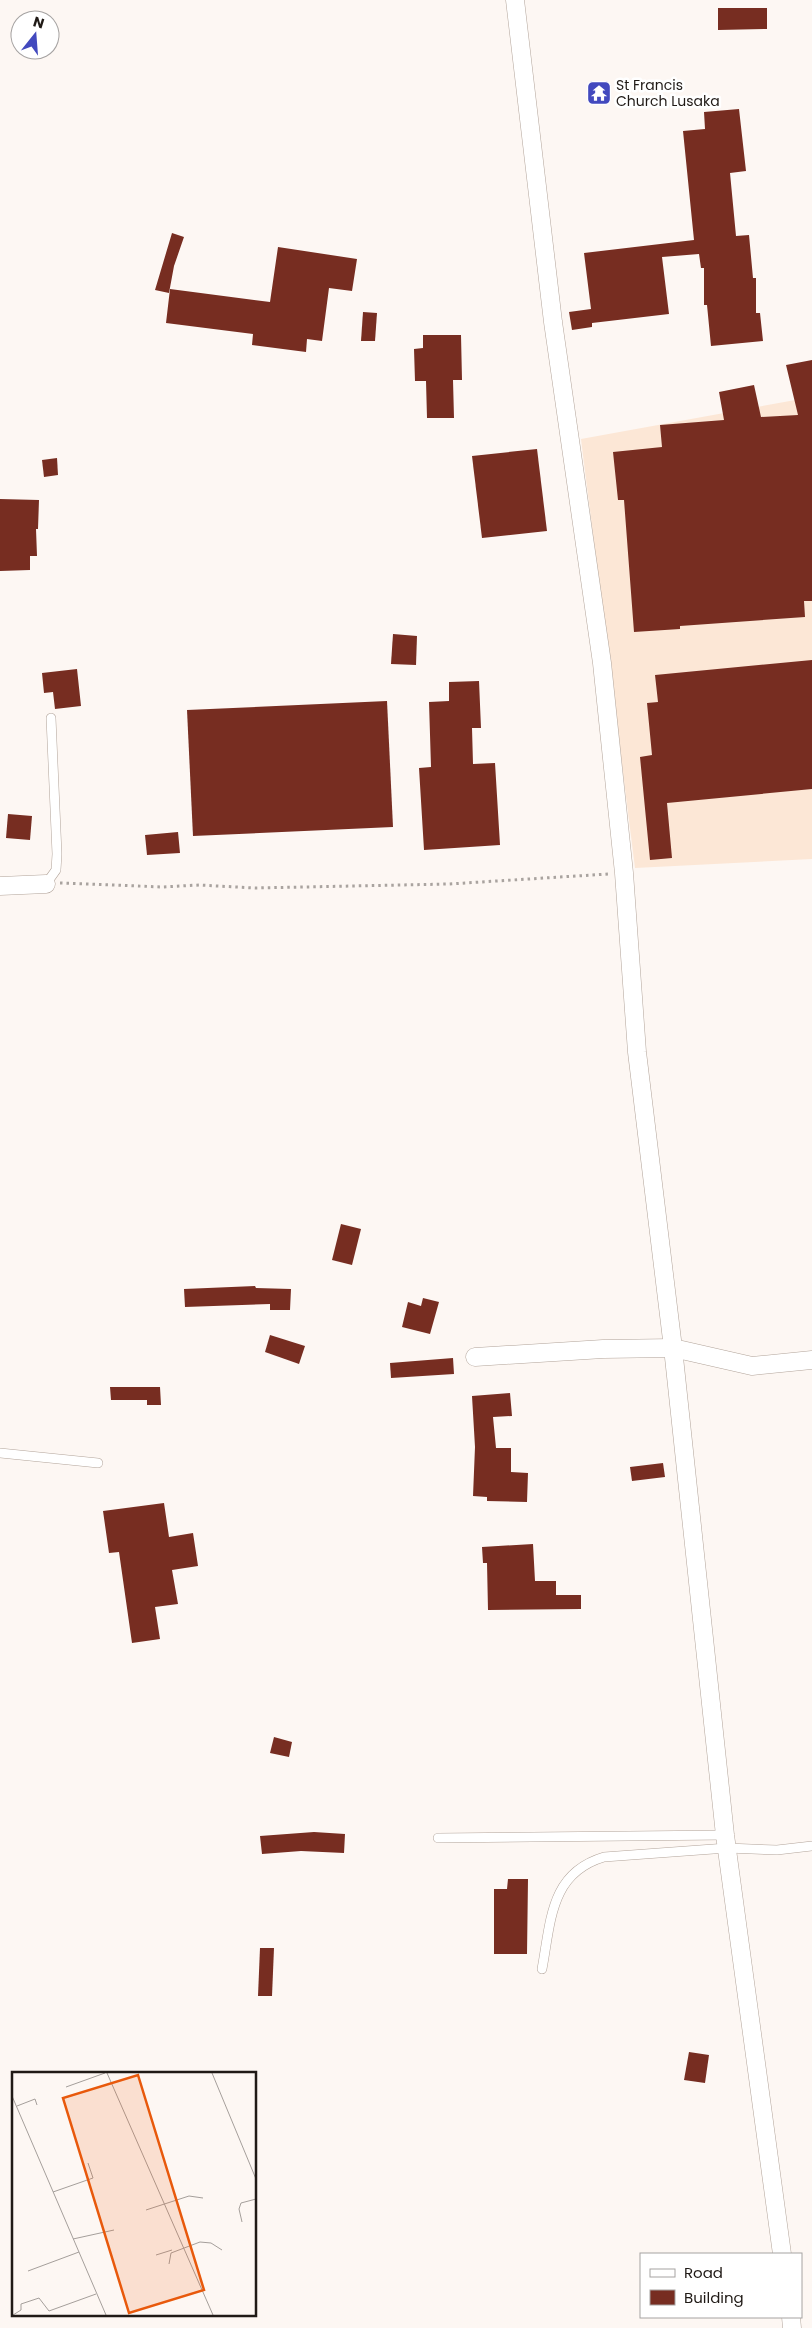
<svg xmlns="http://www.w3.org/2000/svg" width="812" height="2328" font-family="Poppins,sans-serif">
	<rect width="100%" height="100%" fill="#fdf7f3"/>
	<!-- built -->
	<polygon fill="#fce7d6" points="812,397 812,859 635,868 581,439"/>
	<!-- building -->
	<g fill="#772d21">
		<polygon points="718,8 767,8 767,29 718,30"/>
		<polygon points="739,109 746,171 730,173 736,236 749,235 753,278 756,278 756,313 760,313 763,341 711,346 707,305 704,305 704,268 701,268 699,254 662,257 669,314 592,323 592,327 572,330 569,312 591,309 584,253 694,240 683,131 705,129 704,112"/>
		<polygon points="172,233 184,237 174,266 169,293 155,290"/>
		<polygon points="278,247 357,259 352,291 329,288 322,341 307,339 306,352 252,345 253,334 166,323 170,289 270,302"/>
		<polygon points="363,312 377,313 375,341 361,341"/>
		<polygon points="423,335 461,335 462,380 453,380 454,418 427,418 426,381 415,381 414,349 423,348"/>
		<polygon points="812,360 812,601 804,601 805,617 680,626 680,629 634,632 624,500 618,500 613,452 662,447 660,425 724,420 719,392 754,385 761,417 798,415 786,365"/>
		<polygon points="537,449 547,531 482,538 472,456"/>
		<polygon points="57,458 58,475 44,477 42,460"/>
		<polygon points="0,499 39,500 38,529 36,529 37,556 30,556 30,570 0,571"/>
		<polygon points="393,634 417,636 416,665 391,664"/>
		<polygon points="812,660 812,789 667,803 672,858 650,860 640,757 652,755 647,703 658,702 655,675"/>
		<polygon points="77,669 81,706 55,709 53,692 44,693 42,673"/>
		<polygon points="479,681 481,728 472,728 473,764 495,763 500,845 424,850 419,768 431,767 429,702 449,701 449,682"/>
		<polygon points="387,701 393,827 193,836 187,710"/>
		<polygon points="8,814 32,816 30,840 6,838"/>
		<polygon points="178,832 180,853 147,855 145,835"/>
		<polygon points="341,1224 361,1229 352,1265 332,1260"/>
		<polygon points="255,1286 256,1288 291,1289 290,1310 270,1310 270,1304 185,1307 184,1289"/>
		<polygon points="423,1298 439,1302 430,1334 402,1327 408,1302 421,1306"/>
		<polygon points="270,1335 305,1346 299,1364 265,1352"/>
		<polygon points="453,1358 454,1374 391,1378 390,1363"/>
		<polygon points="110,1387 160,1387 161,1405 147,1405 147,1400 111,1400"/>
		<polygon points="510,1393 512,1416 493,1417 496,1448 511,1448 511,1472 528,1473 527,1502 487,1501 487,1497 473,1496 475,1447 472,1396"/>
		<polygon points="663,1463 665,1477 632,1481 630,1467"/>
		<polygon points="164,1503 169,1537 193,1533 198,1566 172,1570 178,1604 155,1607 160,1639 132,1643 119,1552 109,1553 103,1511"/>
		<polygon points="533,1544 535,1581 556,1581 556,1595 581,1595 581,1609 488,1610 487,1563 483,1563 482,1547"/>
		<polygon points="274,1737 292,1742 289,1757 270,1753"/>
		<polygon points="314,1832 345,1834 344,1853 301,1851 262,1854 260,1836"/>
		<polygon points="508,1879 528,1879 527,1954 494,1954 494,1889 507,1889"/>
		<polygon points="260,1948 274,1948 272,1996 258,1996"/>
		<polygon points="689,2052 709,2055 705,2083 684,2080"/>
	</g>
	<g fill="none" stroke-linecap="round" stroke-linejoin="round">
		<defs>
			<g id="lane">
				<polyline points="46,884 56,870 57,854 51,718"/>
				<polyline points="0,1453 98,1463"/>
				<polyline points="438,1838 725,1835"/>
				<path d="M542,1969C551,1921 550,1873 604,1857L727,1848L777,1850L812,1846"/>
			</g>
			<g id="street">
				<polyline points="515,0 553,322 602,663 624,873 637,1052 673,1348 725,1835 782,2254"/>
				<polyline points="0,886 46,884"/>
				<polyline points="475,1357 603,1349 673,1348 752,1366 812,1360"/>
				<polyline points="791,2317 792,2328"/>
			</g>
		</defs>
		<!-- lane casing -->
		<use href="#lane" stroke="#b2a49a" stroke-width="10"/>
		<!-- street casing -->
		<use href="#street" stroke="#b2a49a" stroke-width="19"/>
		<!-- path -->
		<polyline stroke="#a9a39f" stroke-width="3" stroke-dasharray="2.5 4" stroke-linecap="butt" points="60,883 163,887 199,885 255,888 449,884 608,874"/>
		<!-- lane -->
		<use href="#lane" stroke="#fff" stroke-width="9"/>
		<!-- street -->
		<use href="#street" stroke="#fff" stroke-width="18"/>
	</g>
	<!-- icons -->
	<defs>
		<symbol id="temple-square" viewBox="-11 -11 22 22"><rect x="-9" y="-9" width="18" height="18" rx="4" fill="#4249be" stroke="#fff"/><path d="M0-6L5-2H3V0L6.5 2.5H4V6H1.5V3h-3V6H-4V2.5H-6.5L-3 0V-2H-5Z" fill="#fff"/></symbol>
	</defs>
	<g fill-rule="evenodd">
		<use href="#temple-square" x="585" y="79" width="28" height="28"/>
	</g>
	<g text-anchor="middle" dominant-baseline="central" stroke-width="5" stroke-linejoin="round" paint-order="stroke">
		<!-- poi labels -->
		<g font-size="14" fill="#201a16" stroke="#fff" text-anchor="start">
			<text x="616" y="85">St Francis<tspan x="616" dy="16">Church Lusaka</tspan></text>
		</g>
	</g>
	<!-- overview -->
	<g transform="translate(12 2072)">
		<rect width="244" height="244" fill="#fdf7f3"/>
		<path fill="none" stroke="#a59f9b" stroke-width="1" d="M95,1L201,243M200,1L244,107M54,15L93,1M0,24L94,243M5,34L23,27L25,33M41,120L81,106L76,91M134,138L177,124L191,126M230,150L227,137L229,131L244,127M61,167L102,158M144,183L160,178M157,192L159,181L188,170L199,171L210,178M16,199L67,180M1,243L9,238V232L27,226L37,239L84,222"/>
		<path fill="#e8590c" fill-opacity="0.15" stroke="#e8590c" stroke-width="2.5" d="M126,3L192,218L117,241L51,26Z"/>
		<rect width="244" height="244" fill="none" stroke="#201a16" stroke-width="2.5"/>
	</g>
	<!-- legend -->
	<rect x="640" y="2253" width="162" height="65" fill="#ffffff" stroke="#a6a3a2"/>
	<rect x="650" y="2269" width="25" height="8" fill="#ffffff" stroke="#a6a3a2"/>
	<text x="684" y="2278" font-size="15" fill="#201a16">Road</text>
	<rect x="650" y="2290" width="25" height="15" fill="#772d21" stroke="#a6a3a2"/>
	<text x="684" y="2303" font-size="15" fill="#201a16">Building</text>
	<!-- north arrow -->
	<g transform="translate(35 35) rotate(17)"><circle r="24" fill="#ffffff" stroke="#a6a3a2"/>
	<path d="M0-4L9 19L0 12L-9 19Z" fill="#4249be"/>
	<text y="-8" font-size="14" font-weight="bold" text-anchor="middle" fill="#201a16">N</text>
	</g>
</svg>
